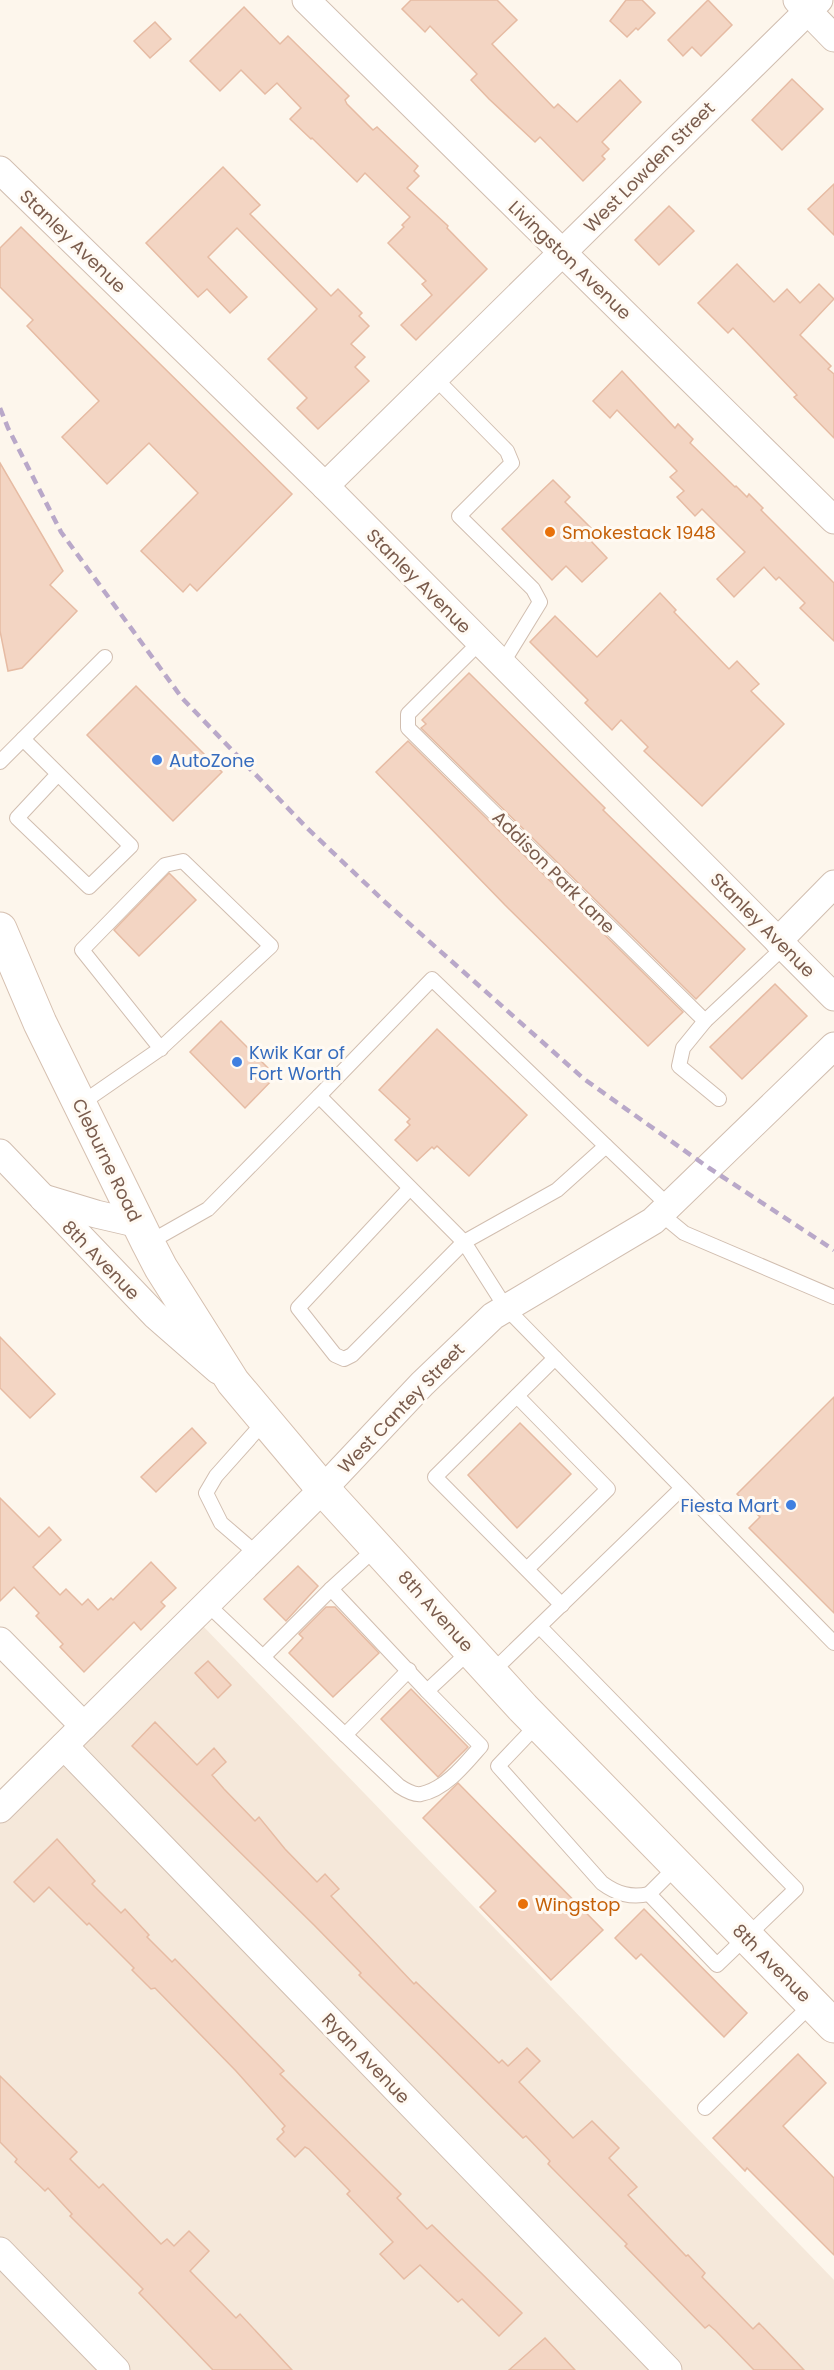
<svg xmlns="http://www.w3.org/2000/svg" width="834" height="2370" font-family="Poppins,sans-serif">
	<rect width="100%" height="100%" fill="#fdf6ec"/>
	<!-- residential -->
	<polygon fill="#f5e8da" points="201,1624 834,2280 834,2370 0,2370 0,1823"/>
	<!-- building -->
	<g fill="#f3d5c3" stroke="#e6bba3" stroke-width="1.5">
		<polygon points="411,0 497,0 517,20 492,44 554,108 558,104 577,122 620,80 641,102 602,142 609,149 602,156 605,159 583,181 540,137 535,142 489,99 471,80 477,74 430,26 425,32 402,9"/>
		<polygon points="626,0 642,0 655,13 638,30 636,28 627,37 610,21"/>
		<polygon points="708,0 732,25 701,56 692,47 683,56 668,40"/>
		<polygon points="244,7 280,44 288,36 349,96 345,100 347,104 373,130 377,127 418,166 414,171 419,176 407,188 448,226 447,228 487,269 416,340 401,325 432,295 422,284 426,281 388,243 404,227 402,225 410,217 365,173 357,182 312,138 311,139 290,119 301,108 277,83 265,94 241,70 220,91 190,61"/>
		<polygon points="155,22 171,39 150,58 134,41"/>
		<polygon points="792,79 823,109 782,150 752,120"/>
		<polygon points="223,167 260,205 250,214 331,296 338,289 362,313 359,316 369,326 351,344 365,357 355,367 369,381 318,429 297,408 307,398 268,359 317,309 237,228 208,257 247,297 230,313 207,289 198,297 146,243"/>
		<polygon points="834,184 834,235 808,209"/>
		<polygon points="669,206 694,231 659,265 635,240"/>
		<polygon points="21,227 292,494 197,591 190,584 183,592 141,551 198,493 149,443 107,484 62,437 99,401 27,326 33,320 0,287 0,248"/>
		<polygon points="737,264 774,302 787,289 800,303 819,284 834,299 800,335 831,366 828,369 834,374 834,438 794,397 797,395 733,328 728,333 698,303"/>
		<polygon points="622,371 675,428 678,424 693,439 690,443 735,487 736,486 747,497 749,494 763,508 761,510 834,583 834,641 800,608 805,603 779,577 776,580 764,567 734,597 717,579 745,552 702,509 695,516 677,497 684,491 670,477 677,471 617,410 610,418 593,401"/>
		<polygon points="0,463 63,571 50,585 77,611 22,668 8,671 0,631"/>
		<polygon points="553,480 570,497 565,502 598,535 591,541 607,558 582,582 566,566 552,580 502,529"/>
		<polygon points="660,593 676,610 674,612 729,669 737,661 759,684 751,691 784,724 702,806 644,751 648,747 621,720 612,730 585,703 588,700 530,642 555,616 597,657"/>
		<polygon points="469,673 605,808 603,810 745,949 696,999 421,728 426,724 422,720"/>
		<polygon points="136,686 222,772 173,821 87,735"/>
		<polygon points="408,741 683,1012 648,1046 505,905 376,772"/>
		<polygon points="169,873 196,900 139,956 114,930"/>
		<polygon points="775,984 807,1016 742,1079 710,1047"/>
		<polygon points="221,1021 276,1076 245,1108 190,1052"/>
		<polygon points="437,1029 527,1115 469,1176 437,1146 434,1149 432,1147 417,1161 395,1140 410,1125 407,1122 410,1119 379,1090"/>
		<polygon points="0,1337 55,1394 30,1418 0,1388"/>
		<polygon points="834,1397 834,1613 749,1528 760,1517 737,1494"/>
		<polygon points="520,1423 571,1474 517,1528 468,1475"/>
		<polygon points="192,1428 206,1443 156,1492 141,1477"/>
		<polygon points="0,1498 39,1537 49,1527 61,1540 33,1567 60,1595 66,1589 82,1605 88,1599 98,1610 111,1598 113,1600 151,1562 176,1588 161,1602 165,1606 141,1630 134,1622 84,1672 60,1647 63,1644 36,1616 39,1613 14,1587 0,1601"/>
		<polygon points="298,1566 318,1586 286,1621 264,1599"/>
		<polygon points="326,1607 335,1607 379,1653 333,1697 289,1653 303,1638 299,1634"/>
		<polygon points="208,1661 231,1685 218,1698 195,1673"/>
		<polygon points="411,1689 468,1747 438,1777 381,1719"/>
		<polygon points="155,1722 197,1765 214,1748 226,1762 212,1775 224,1789 255,1821 259,1817 285,1849 317,1882 325,1874 339,1889 331,1896 414,1984 416,1982 499,2063 502,2060 508,2066 527,2048 540,2061 519,2082 573,2138 592,2121 619,2148 609,2158 637,2187 628,2195 686,2256 688,2255 705,2273 702,2277 753,2329 759,2323 804,2370 754,2370 716,2331 709,2325 705,2328 625,2246 627,2244 548,2164 550,2161 526,2136 523,2138 359,1975 361,1973 314,1925 132,1746"/>
		<polygon points="458,1783 603,1930 551,1980 480,1907 496,1891 423,1818"/>
		<polygon points="57,1839 95,1881 92,1884 121,1913 125,1909 149,1935 147,1937 172,1962 175,1959 284,2071 280,2074 401,2194 397,2198 427,2229 432,2225 522,2313 499,2336 462,2299 458,2302 420,2265 404,2279 380,2254 393,2242 347,2194 350,2191 309,2149 305,2147 295,2157 277,2139 284,2132 282,2129 285,2126 236,2071 155,1988 151,1989 132,1970 134,1968 89,1923 87,1925 49,1887 34,1902 14,1882"/>
		<polygon points="644,1909 747,2013 724,2037 641,1954 636,1959 615,1938"/>
		<polygon points="798,2054 826,2083 783,2126 834,2178 834,2255 747,2168 745,2171 713,2138"/>
		<polygon points="0,2076 77,2152 70,2159 99,2188 103,2184 161,2244 167,2239 174,2246 189,2231 209,2251 190,2271 236,2318 240,2314 292,2370 213,2370 139,2293 143,2289 70,2216 72,2214 48,2188 45,2191 15,2162 17,2159 0,2142"/>
		<polygon points="545,2338 575,2370 509,2370"/>
	</g>
	<g fill="none" stroke-linecap="round" stroke-linejoin="round">
		<defs>
			<g id="service">
				<polyline points="435,378 507,451 512,463 459,516 533,589 540,602 502,664"/>
				<polyline points="480,642 408,714 408,728 705,1021 784,947"/>
				<polyline points="23,739 131,846 89,887 17,818 58,774"/>
				<polyline points="0,762 105,657"/>
				<polyline points="705,1021 683,1048 679,1066 719,1099"/>
				<polyline points="319,1096 432,979 606,1146"/>
				<polyline points="79,1105 160,1049 271,946 183,861 165,865 82,950 161,1049"/>
				<polyline points="410,1188 298,1308 335,1355 344,1359 352,1355 464,1242 557,1190 606,1146 669,1206"/>
				<polyline points="661,1214 684,1233 834,1297"/>
				<polyline points="148,1243 208,1209 319,1096 464,1242 506,1308 834,1643"/>
				<polyline points="555,1358 435,1477 562,1605"/>
				<polyline points="517,1396 608,1489 527,1569"/>
				<polyline points="377,1547 331,1589 427,1691"/>
				<polyline points="257,1554 221,1523 206,1493 216,1476 265,1421"/>
				<path d="M207,1604L399,1786C405,1790 414,1795 421,1794C446,1789 466,1763 481,1746L427,1691L471,1650"/>
				<polyline points="540,1627 796,1889 717,1965 649,1894 677,1866"/>
				<polyline points="263,1657 331,1589"/>
				<polyline points="492,1672 682,1488"/>
				<path d="M538,1724L498,1766L602,1883C617,1894 631,1898 649,1894"/>
				<polyline points="345,1735 409,1670"/>
				<polyline points="705,2108 812,2004"/>
			</g>
			<g id="minor">
				<polyline points="306,0 834,520"/>
				<polyline points="797,0 834,38"/>
				<polyline points="0,170 325,486 834,997"/>
				<polyline points="325,486 819,0"/>
				<polyline points="778,941 834,884"/>
				<polyline points="0,1153 155,1315 218,1370"/>
				<polyline points="43,1198 96,1214 139,1224"/>
				<polyline points="0,1641 84,1726"/>
				<polyline points="64,1746 668,2370"/>
				<polyline points="0,1809 323,1489 422,1384 493,1316 653,1221 834,1046"/>
				<polyline points="0,2251 116,2370"/>
			</g>
			<polyline id="secondary" points="0,929 40,1023 148,1243 161,1268 233,1382 323,1489 523,1708 834,2026"/>
		</defs>
		<!-- service casing -->
		<use href="#service" stroke="#d1beb0" stroke-width="16"/>
		<!-- minor casing -->
		<use href="#minor" stroke="#d1beb0" stroke-width="29"/>
		<!-- secondary casing -->
		<use href="#secondary" stroke="#d6c0b0" stroke-width="35"/>
		<!-- service -->
		<use href="#service" stroke="#fff" stroke-width="14"/>
		<!-- minor -->
		<use href="#minor" stroke="#fff" stroke-width="27"/>
		<!-- secondary -->
		<use href="#secondary" stroke="#fff" stroke-width="33"/>
		<!-- rail -->
		<polyline stroke="#b9a8c9" stroke-width="4.5" stroke-dasharray="9 6" stroke-linecap="butt" points="0,408 8,428 61,532 182,698 305,826 385,902 584,1079 709,1168 834,1250"/>
	</g>
	<!-- markers -->
	<g fill="#e8710a" stroke="#fffaf3" stroke-width="2">
		<circle cx="550" cy="532" r="6"/>
		<circle cx="523" cy="1904" r="6"/>
	</g>
	<g fill="#3f7fe0" stroke="#fffaf3" stroke-width="2">
		<circle cx="157" cy="760" r="6"/>
		<circle cx="237" cy="1062" r="6"/>
		<circle cx="791" cy="1505" r="6"/>
	</g>
	<g text-anchor="middle" dominant-baseline="central" stroke-width="6" stroke-linejoin="round" paint-order="stroke">
		<!-- street labels -->
		<g font-size="18" fill="#7a5c4d" stroke="#fffaf3">
			<text transform="translate(649 167) rotate(-45)">West Lowden Street</text>
			<text transform="translate(73 241) rotate(44)">Stanley Avenue</text>
			<text transform="translate(570 260) rotate(44)">Livingston Avenue</text>
			<text transform="translate(419 581) rotate(45)">Stanley Avenue</text>
			<text transform="translate(554 872) rotate(45)">Addison Park Lane</text>
			<text transform="translate(763 925) rotate(45)">Stanley Avenue</text>
			<text transform="translate(107 1160) rotate(64)">Cleburne Road</text>
			<text transform="translate(101 1260) rotate(46)">8th Avenue</text>
			<text transform="translate(401 1408) rotate(-46)">West Cantey Street</text>
			<text transform="translate(436 1611) rotate(48)">8th Avenue</text>
			<text transform="translate(772 1963) rotate(45)">8th Avenue</text>
			<text transform="translate(366 2058) rotate(46)">Ryan Avenue</text>
		</g>
		<!-- food labels -->
		<g font-size="18" fill="#c56008" stroke="#fffaf3" text-anchor="start">
			<text x="562" y="532">Smokestack 1948</text>
			<text x="535" y="1904">Wingstop</text>
		</g>
		<!-- shop labels -->
		<g font-size="18" fill="#366cbe" stroke="#fffaf3" text-anchor="start">
			<text x="169" y="760">AutoZone</text>
			<text x="249" y="1052">Kwik Kar of<tspan x="249" dy="21">Fort Worth</tspan></text>
			<text x="779" y="1505" text-anchor="end">Fiesta Mart</text>
		</g>
	</g>
</svg>
